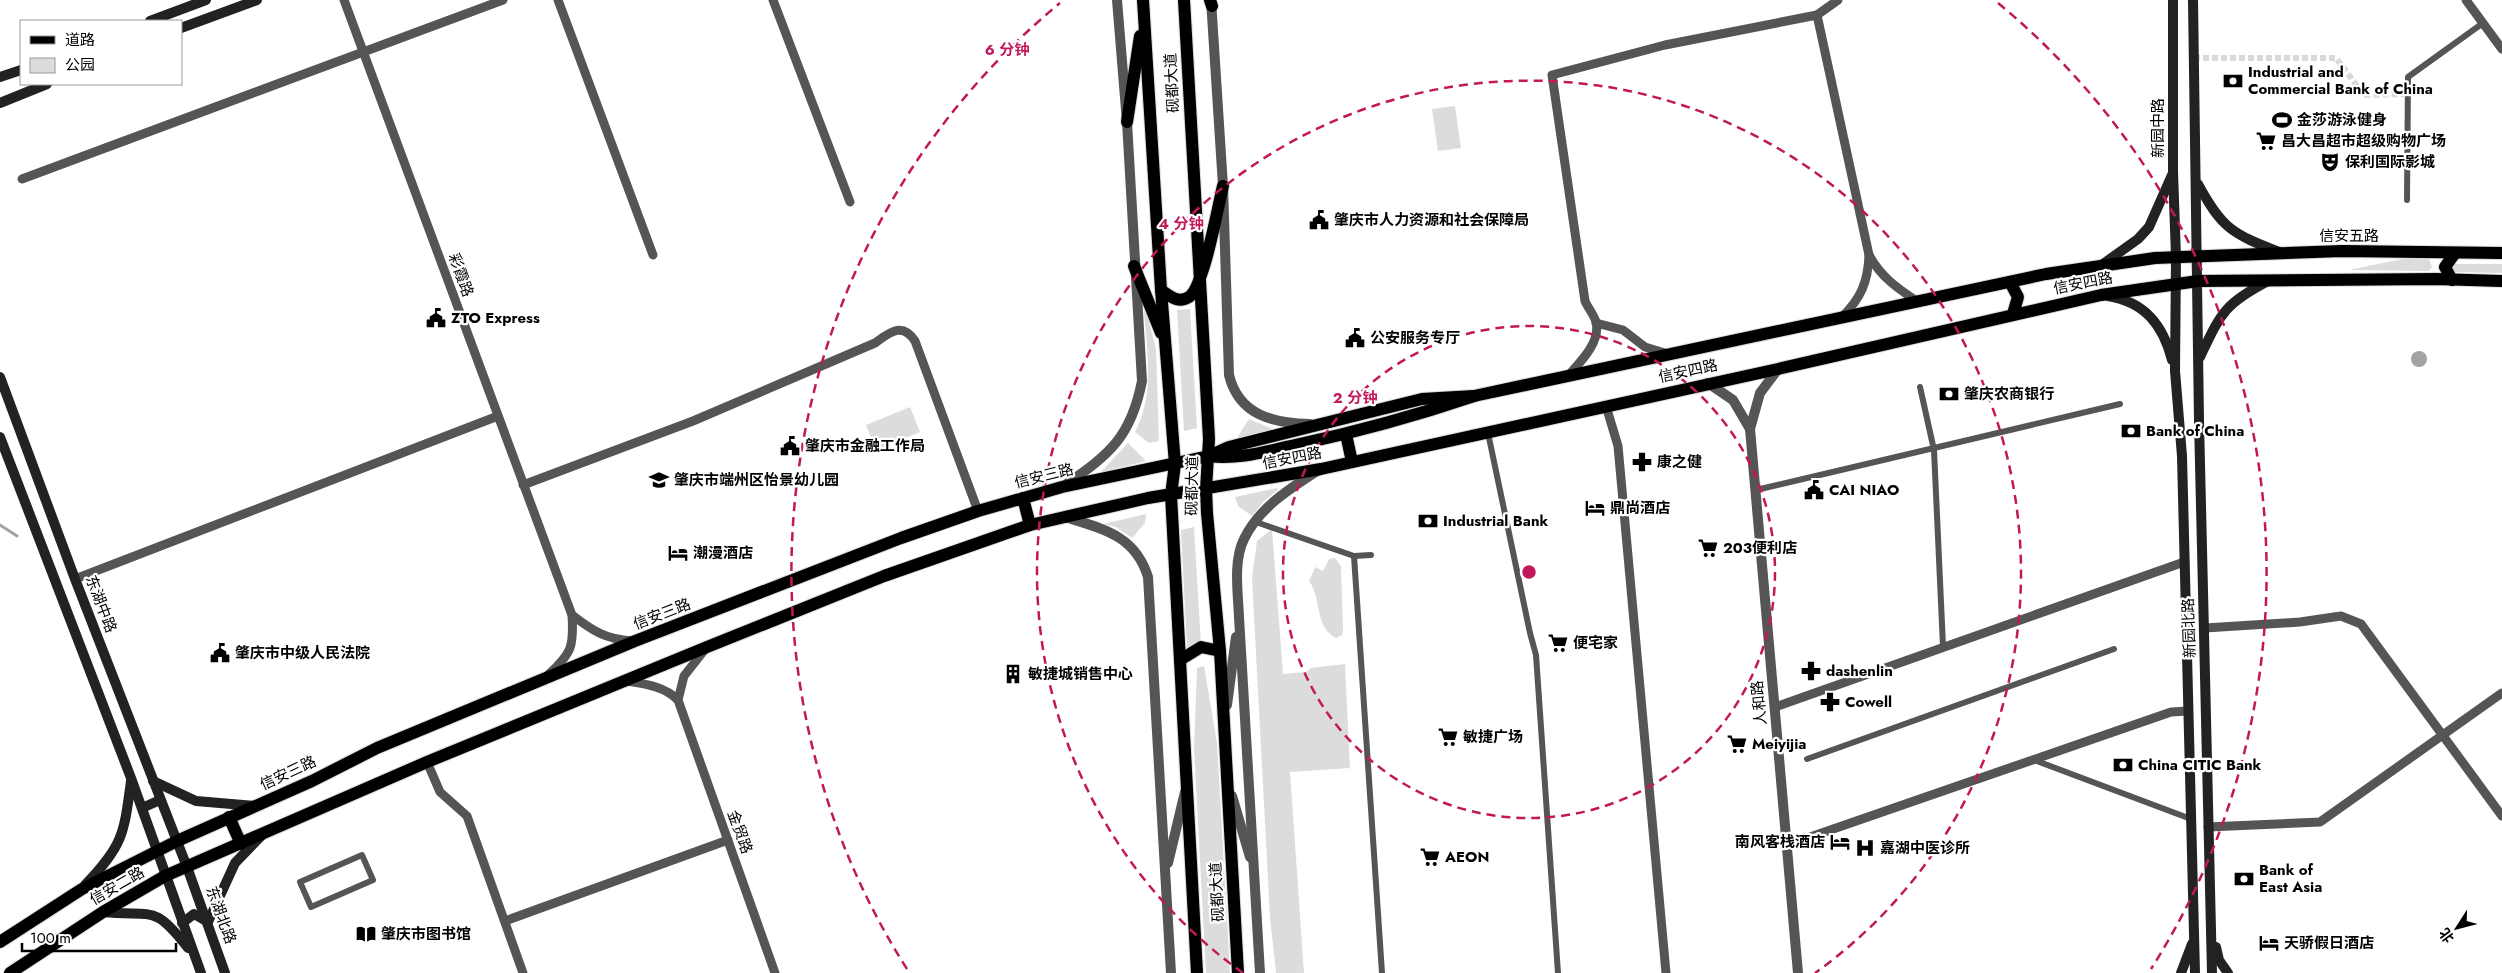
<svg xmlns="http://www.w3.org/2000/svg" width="2502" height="973" font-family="Jost,'Noto Sans SC',sans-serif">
	<rect width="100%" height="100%" fill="#fff"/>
	<!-- green -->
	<g fill="#dcdcdc">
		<polygon points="1455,106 1461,148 1438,151 1432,109"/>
		<polygon points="2407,258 2429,259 2432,267 2429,271 2349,270"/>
		<polygon points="2454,264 2502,264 2502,273 2454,272 2452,267"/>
		<polygon points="1190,309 1197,428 1184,431 1177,310"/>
		<path d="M1146,310L1156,349L1159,441L1149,443L1135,432C1155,395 1147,351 1144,311Z"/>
		<polygon points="910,407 920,432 876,450 866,425"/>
		<polygon points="1249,419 1280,432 1238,442 1238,436"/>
		<polygon points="1128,443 1146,461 1101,472"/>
		<polygon points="1277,488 1278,490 1264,501 1252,516 1238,506 1235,497"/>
		<polygon points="1146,514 1145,523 1132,538 1116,527 1103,524"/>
		<polygon points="1194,527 1201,646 1187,648 1181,530"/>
		<polygon points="1272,529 1283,674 1306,672 1311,668 1345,664 1350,768 1290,772 1304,973 1276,973 1270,917 1252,578 1257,541"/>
		<path d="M1335,558L1341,566L1343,632L1342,635L1336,638C1314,627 1322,598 1309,581L1315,567L1323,571L1329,559Z"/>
		<polygon points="1204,666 1217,743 1230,973 1206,973 1194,748 1197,668"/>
	</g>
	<!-- water -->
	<circle fill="#a3a3a3" cx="2419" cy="359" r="8"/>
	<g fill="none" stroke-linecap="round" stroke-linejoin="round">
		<!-- stream -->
		<polyline stroke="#a3a3a3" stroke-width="3" points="0,525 17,536"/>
		<!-- pedestrian-tunnel -->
		<polyline stroke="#d9d9d9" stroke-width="6" stroke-dasharray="6 3" stroke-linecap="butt" points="2194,58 2336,58 2364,95 2407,94"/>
		<defs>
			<g id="primary">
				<polyline points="1143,0 1161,290 1175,464 1171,495 1197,973"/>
				<polyline points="1184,0 1209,439 1206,489 1207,513 1220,651 1238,973"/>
				<polyline points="1210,0 1212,6"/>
				<polyline points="1127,122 1140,36"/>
				<polyline points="1134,266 1161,333"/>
				<polyline points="2452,280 2445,267 2455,253"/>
				<polyline points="2010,282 2018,297 2013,314"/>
				<path d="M1161,290C1170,296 1178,304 1189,297C1204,287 1218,206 1223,186"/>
				<polyline points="1346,434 1352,462"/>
				<path d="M1209,456C1239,460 1267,451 1296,445C1356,432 1415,416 1474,396L2046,274L2155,258L2342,251L2502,253"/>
				<polyline points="1023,498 1030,525"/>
				<polyline points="1180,660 1201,647 1220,651"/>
				<polyline points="229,817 241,844"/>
				<polyline points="0,942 82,889 177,841 312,781 377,748 635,641 901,538 978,511 1062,487 1209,456 1229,447 1422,399 1474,396"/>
				<polyline points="10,973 103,912 165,876 427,762 707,647 884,576 1030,525 1148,498 1321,469 1778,369 2101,295 2198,281 2436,279 2502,281"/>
			</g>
		</defs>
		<!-- primary casing -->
		<use href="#primary" stroke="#dbdbdb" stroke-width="14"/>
		<!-- pedestrian -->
		<g stroke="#555" stroke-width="6">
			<polyline points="2407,200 2408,77 2483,23"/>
			<polyline points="1920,387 1934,450 1943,646"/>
			<polyline points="1488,433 1530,633 1536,655 1558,973"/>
			<polyline points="1756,490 2120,404"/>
			<polyline points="1256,522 1354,556 1382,973"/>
			<polyline points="1354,556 1371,555"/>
			<polyline points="1807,759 2114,649"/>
			<polyline points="2034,760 2191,819"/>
			<polygon points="362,855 373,880 311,907 300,882"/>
		</g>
		<!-- minor -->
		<g stroke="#555" stroke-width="9">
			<path d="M344,0L572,615C574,646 572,653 549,674"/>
			<polyline points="558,0 653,255"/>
			<polyline points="773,0 850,202"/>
			<polyline points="2466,0 2502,49"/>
			<path d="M1817,15L1869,255C1868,282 1861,298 1842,317"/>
			<polyline points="22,179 503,0"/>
			<path d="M1869,255C1881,277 1897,288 1918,302"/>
			<polyline points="1596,323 1623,330 1645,347 1668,354"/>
			<path d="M1567,377C1579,363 1601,343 1596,322C1594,315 1588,308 1585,301L1552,75L1665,45L1817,15L1838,0"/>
			<polyline points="1606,406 1618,446 1666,973"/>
			<path d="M523,485L693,421L875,343C889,333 902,321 915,341L978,511"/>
			<polyline points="75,579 498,416"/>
			<path d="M572,615C593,631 605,639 632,641"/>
			<polyline points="2205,628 2300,622 2341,616 2361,624 2502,816"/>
			<path d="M626,681C645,684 664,686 678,700L775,973"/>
			<polyline points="678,700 684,676 706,648"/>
			<polyline points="1775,707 2184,562"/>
			<polyline points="427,762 440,792 467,816 523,973"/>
			<polyline points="2208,827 2320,822 2502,693"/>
			<polyline points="1787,845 2171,712 2188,711"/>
			<polyline points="505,921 728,840"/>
		</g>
		<!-- tertiary -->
		<g stroke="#555" stroke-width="10">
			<path d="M1211,0L1223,186L1229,375C1239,416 1274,423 1310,424"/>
			<polyline points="1778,369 1760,393 1750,429 1798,973"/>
			<polyline points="1708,383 1733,400 1750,429"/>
			<path d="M1065,485C1110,454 1131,437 1142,381L1127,122L1117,0"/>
			<path d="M1065,517C1103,529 1135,535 1148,577L1171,973"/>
			<polyline points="1227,705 1236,637"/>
			<polyline points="1232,796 1250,857"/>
			<polyline points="1168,863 1185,792"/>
			<path d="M1260,973L1239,617C1238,593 1233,561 1244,539C1259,508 1289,489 1317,471"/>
		</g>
		<!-- secondary -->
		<g stroke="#222" stroke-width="10">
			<polyline points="2173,0 2173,172 2176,257 2175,371 2182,456 2195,973"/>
			<polyline points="2193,0 2199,421 2212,973"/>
			<polyline points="150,21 206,0"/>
			<polyline points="181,28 257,0"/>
			<polyline points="0,77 21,70"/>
			<polyline points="0,103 47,84"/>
			<path d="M2198,184C2222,229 2233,234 2279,252"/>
			<polyline points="2103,264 2138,239 2149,227 2172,175"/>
			<path d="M2108,296C2145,302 2163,325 2172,360"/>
			<path d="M2200,357C2221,313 2224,304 2268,281"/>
			<polyline points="0,377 75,579 187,867 225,973"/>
			<polyline points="0,437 131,778 201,973"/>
			<polyline points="153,781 196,801 255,806"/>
			<polyline points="142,808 160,800"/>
			<path d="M85,885C123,846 124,834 131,781"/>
			<path d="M103,912C153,917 153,903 188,948"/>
			<polyline points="208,922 235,863 262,835"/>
			<polyline points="182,923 194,914 208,922"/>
			<polyline points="2216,947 2219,960 2228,973"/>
			<polyline points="2181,973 2192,944"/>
		</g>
		<!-- primary -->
		<use href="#primary" stroke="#000" stroke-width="12"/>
	</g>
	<!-- distance rings -->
	<g fill="none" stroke="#c2185b" stroke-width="2.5" stroke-dasharray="9 6">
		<circle cx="1529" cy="572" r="246"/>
		<path d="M1243 973A492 492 0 1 1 1815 973"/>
		<path d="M907 969A738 738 0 0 1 1060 3M1998 3A738 738 0 0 1 2151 969"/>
	</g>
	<!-- icons -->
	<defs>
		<symbol id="bank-bare" viewBox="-9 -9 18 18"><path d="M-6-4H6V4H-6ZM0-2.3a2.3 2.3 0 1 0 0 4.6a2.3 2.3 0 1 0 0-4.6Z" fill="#000" stroke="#fff" stroke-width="2.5" paint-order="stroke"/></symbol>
		<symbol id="stadium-bare" viewBox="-9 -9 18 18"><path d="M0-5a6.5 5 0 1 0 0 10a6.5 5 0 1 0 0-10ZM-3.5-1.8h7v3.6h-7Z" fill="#000" stroke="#fff" stroke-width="2.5" paint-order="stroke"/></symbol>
		<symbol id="supermarket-bare" viewBox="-9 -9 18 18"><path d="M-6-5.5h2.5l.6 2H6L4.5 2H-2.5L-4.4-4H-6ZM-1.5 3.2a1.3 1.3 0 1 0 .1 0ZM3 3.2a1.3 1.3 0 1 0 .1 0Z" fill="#000" stroke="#fff" stroke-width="2.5" paint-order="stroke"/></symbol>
		<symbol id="theatre-bare" viewBox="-9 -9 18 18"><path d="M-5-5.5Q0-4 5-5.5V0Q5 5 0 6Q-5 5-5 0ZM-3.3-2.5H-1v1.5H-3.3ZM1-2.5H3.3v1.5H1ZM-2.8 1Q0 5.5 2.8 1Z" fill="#000" stroke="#fff" stroke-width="2.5" paint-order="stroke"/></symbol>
		<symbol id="civic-bare" viewBox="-9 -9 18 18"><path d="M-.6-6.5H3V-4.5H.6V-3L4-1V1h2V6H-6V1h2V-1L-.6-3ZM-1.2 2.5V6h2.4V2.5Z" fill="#000" stroke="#fff" stroke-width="2.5" paint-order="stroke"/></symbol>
		<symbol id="pharmacy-bare" viewBox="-9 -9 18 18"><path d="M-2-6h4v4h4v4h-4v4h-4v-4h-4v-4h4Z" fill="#000" stroke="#fff" stroke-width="2.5" paint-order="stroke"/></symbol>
		<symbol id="school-bare" viewBox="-9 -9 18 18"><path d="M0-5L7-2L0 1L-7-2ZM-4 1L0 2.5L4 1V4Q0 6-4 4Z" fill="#000" stroke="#fff" stroke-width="2.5" paint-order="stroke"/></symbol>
		<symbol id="hotel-bare" viewBox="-9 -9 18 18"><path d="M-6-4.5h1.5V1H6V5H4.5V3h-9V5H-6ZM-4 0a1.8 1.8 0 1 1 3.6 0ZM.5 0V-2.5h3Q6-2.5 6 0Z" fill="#000" stroke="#fff" stroke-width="2.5" paint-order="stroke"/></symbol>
		<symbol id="building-bare" viewBox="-9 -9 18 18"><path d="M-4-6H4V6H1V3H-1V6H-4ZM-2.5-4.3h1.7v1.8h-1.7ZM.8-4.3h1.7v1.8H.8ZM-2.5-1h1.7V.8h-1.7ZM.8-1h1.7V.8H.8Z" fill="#000" stroke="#fff" stroke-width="2.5" paint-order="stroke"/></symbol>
		<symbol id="hospital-bare" viewBox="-9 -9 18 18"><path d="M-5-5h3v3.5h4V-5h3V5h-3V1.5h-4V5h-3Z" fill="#000" stroke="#fff" stroke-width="2.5" paint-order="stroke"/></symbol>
		<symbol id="library-bare" viewBox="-9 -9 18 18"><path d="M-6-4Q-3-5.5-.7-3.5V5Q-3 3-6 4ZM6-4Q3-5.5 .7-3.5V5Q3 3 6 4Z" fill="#000" stroke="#fff" stroke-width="2.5" paint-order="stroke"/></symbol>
	</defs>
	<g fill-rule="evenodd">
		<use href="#bank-bare" x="2219" y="67" width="28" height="28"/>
		<use href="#stadium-bare" x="2268" y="106" width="28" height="28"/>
		<use href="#supermarket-bare" x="2252" y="127" width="28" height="28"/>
		<use href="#theatre-bare" x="2316" y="148" width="28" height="28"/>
		<use href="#civic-bare" x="1305" y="206" width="28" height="28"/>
		<use href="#civic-bare" x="422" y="304" width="28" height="28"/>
		<use href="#civic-bare" x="1341" y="324" width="28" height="28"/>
		<use href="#bank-bare" x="1935" y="380" width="28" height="28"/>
		<use href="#bank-bare" x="2117" y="417" width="28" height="28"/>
		<use href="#civic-bare" x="776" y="432" width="28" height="28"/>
		<use href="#pharmacy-bare" x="1628" y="448" width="28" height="28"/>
		<use href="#school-bare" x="645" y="466" width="28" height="28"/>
		<use href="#civic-bare" x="1800" y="476" width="28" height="28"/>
		<use href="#hotel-bare" x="1581" y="494" width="28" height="28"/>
		<use href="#bank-bare" x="1414" y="507" width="28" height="28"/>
		<use href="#supermarket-bare" x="1694" y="534" width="28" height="28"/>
		<use href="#hotel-bare" x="664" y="539" width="28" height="28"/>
		<use href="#supermarket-bare" x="1544" y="629" width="28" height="28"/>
		<use href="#civic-bare" x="206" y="639" width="28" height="28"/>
		<use href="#pharmacy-bare" x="1797" y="657" width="28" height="28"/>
		<use href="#building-bare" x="999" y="660" width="28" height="28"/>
		<use href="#pharmacy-bare" x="1816" y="688" width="28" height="28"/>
		<use href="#supermarket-bare" x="1434" y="723" width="28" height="28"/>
		<use href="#supermarket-bare" x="1723" y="730" width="28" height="28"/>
		<use href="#bank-bare" x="2109" y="751" width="28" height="28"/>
		<use href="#hotel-bare" x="1826" y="828" width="28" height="28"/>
		<use href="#hospital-bare" x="1851" y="834" width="28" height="28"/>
		<use href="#supermarket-bare" x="1416" y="843" width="28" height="28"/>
		<use href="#bank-bare" x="2230" y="865" width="28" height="28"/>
		<use href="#library-bare" x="352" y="920" width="28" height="28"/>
		<use href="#hotel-bare" x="2255" y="929" width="28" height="28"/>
	</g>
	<g text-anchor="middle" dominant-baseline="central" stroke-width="4.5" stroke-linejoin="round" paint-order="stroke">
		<!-- poi labels -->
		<g font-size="15" font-weight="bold" fill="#000" stroke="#fff" text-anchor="start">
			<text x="2248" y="72">Industrial and<tspan x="2248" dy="17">Commercial Bank of China</tspan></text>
			<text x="2297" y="120">金莎游泳健身</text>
			<text x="2281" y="141">昌大昌超市超级购物广场</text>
			<text x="2345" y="162">保利国际影城</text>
			<text x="1334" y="220">肇庆市人力资源和社会保障局</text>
			<text x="451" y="318">ZTO Express</text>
			<text x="1370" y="338">公安服务专厅</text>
			<text x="1964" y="394">肇庆农商银行</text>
			<text x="2146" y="431">Bank of China</text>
			<text x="805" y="446">肇庆市金融工作局</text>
			<text x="1657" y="462">康之健</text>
			<text x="674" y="480">肇庆市端州区怡景幼儿园</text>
			<text x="1829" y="490">CAI NIAO</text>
			<text x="1610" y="508">鼎尚酒店</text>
			<text x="1443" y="521">Industrial Bank</text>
			<text x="1723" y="548">203便利店</text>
			<text x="693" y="553">潮漫酒店</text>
			<text x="1573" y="643">便宅家</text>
			<text x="235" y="653">肇庆市中级人民法院</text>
			<text x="1826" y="671">dashenlin</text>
			<text x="1028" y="674">敏捷城销售中心</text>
			<text x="1845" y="702">Cowell</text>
			<text x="1463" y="737">敏捷广场</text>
			<text x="1752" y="744">Meiyijia</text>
			<text x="2138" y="765">China CITIC Bank</text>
			<text x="1825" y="842" text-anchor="end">南风客栈酒店</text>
			<text x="1880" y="848">嘉湖中医诊所</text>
			<text x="1445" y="857">AEON</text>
			<text x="2259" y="870">Bank of<tspan x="2259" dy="17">East Asia</tspan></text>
			<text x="381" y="934">肇庆市图书馆</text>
			<text x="2284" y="943">天骄假日酒店</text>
		</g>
		<!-- street labels -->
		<g font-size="15" fill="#000" stroke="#fff">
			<text transform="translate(1172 83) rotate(-93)">砚都大道</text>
			<text transform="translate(2158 128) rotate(-90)">新园中路</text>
			<text x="2349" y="236">信安五路</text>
			<text transform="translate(461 275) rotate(70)">彩霞路</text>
			<text transform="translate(2083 283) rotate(-11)">信安四路</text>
			<text transform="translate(1688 371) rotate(-12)">信安四路</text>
			<text transform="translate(1292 458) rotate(-11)">信安四路</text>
			<text transform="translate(1044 476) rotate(-14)">信安三路</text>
			<text transform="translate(1192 486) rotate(-89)">砚都大道</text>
			<text transform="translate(101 604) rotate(69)">东湖中路</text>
			<text transform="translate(662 614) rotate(-21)">信安三路</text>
			<text transform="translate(2189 628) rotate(-92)">新园北路</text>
			<text transform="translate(1759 703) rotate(-95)">人和路</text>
			<text transform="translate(288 773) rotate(-25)">信安三路</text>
			<text transform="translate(740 832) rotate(70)">金贸路</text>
			<text transform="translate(117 886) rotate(-30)">信安二路</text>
			<text transform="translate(1217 892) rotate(-93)">砚都大道</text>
			<text transform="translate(221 915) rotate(70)">东湖北路</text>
		</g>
	</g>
	<circle cx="1529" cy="572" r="8" fill="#c2185b" stroke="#fff" stroke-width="2.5"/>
	<g font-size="15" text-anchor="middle" font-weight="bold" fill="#c2185b" stroke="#fff" stroke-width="4.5" stroke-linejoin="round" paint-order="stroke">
		<text x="1007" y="55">6 分钟</text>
		<text x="1181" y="229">4 分钟</text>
		<text x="1355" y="403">2 分钟</text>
	</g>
	<!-- legend -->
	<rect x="20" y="20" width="162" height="65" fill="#ffffff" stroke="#999999"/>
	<rect x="30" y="36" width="25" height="8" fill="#000000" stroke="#999999"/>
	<text x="65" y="45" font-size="15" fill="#000000">道路</text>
	<rect x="30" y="58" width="25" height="15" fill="#dcdcdc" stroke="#999999"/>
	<text x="65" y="70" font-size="15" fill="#000000">公园</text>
	<!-- north arrow -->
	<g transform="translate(2457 928) rotate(234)" stroke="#ffffff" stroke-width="4" paint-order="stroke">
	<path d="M0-4L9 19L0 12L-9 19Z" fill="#000000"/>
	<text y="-8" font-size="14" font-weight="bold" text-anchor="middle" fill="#000000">北</text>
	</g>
	<!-- scale -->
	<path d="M22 943v8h154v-8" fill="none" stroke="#000000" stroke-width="2.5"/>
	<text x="30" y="943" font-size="15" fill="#000000" stroke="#ffffff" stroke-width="4" paint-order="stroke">100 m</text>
</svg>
